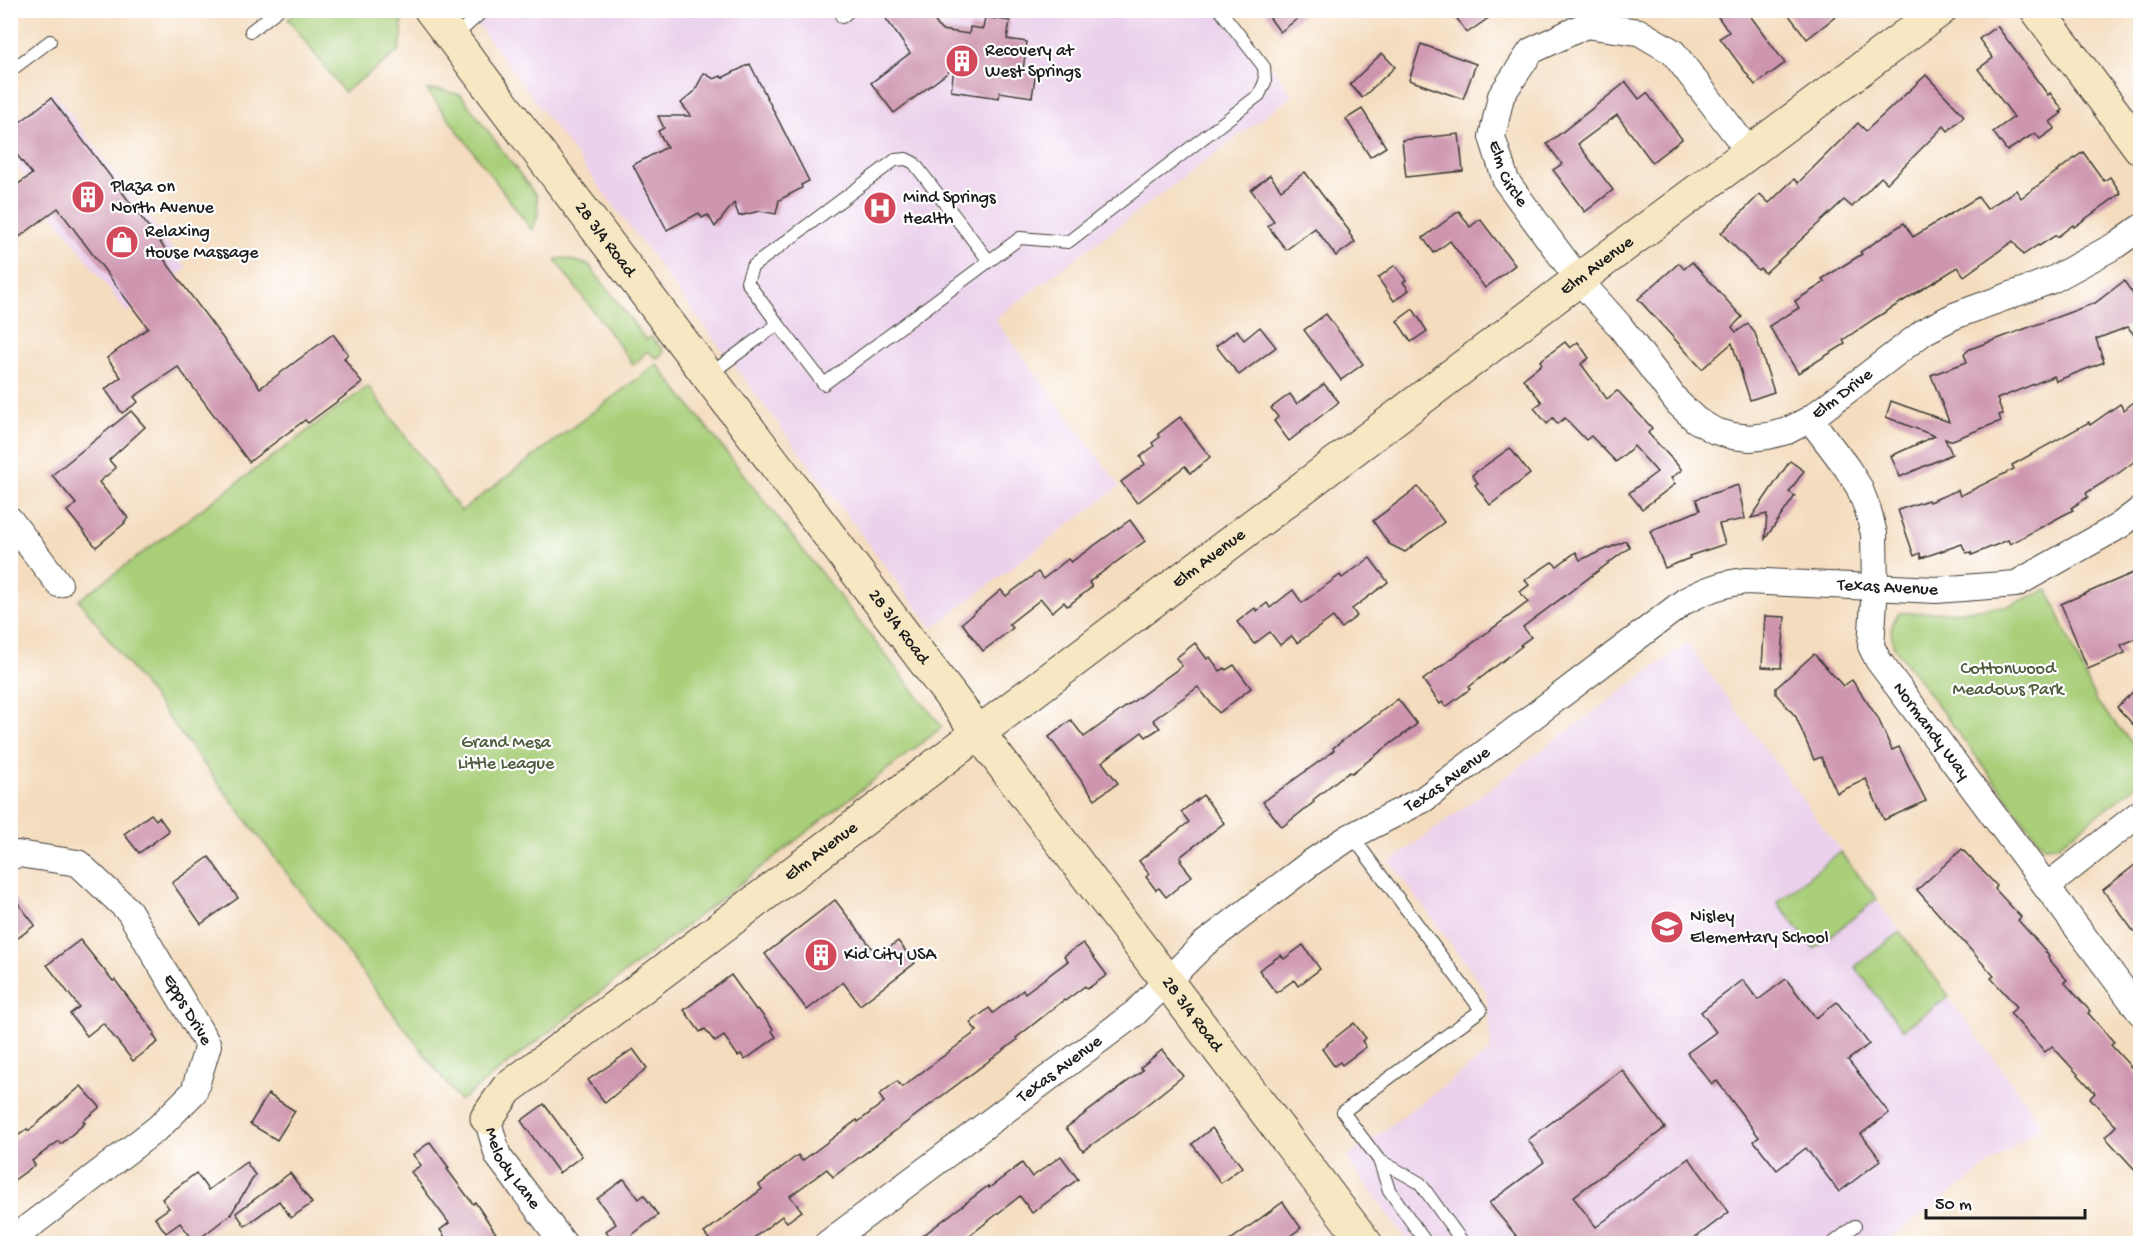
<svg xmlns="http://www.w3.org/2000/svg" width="2151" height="1254" font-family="'Gochi Hand',sans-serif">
	<rect width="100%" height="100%" fill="#fff"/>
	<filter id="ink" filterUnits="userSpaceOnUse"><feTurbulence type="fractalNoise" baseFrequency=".0167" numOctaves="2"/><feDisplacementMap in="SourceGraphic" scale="12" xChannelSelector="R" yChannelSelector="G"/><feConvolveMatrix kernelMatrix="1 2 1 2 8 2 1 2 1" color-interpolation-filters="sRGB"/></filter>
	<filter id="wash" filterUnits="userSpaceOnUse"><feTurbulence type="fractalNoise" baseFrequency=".008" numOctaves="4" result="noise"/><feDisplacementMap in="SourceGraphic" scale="24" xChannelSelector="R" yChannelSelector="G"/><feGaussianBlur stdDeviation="1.35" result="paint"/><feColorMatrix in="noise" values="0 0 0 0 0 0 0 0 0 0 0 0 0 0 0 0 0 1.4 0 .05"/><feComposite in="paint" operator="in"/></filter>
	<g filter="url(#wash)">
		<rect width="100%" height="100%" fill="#f4dcbe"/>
		<!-- built -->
		<g fill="#ebd1eb">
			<polygon points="467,11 1229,11 1293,95 995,319 1120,486 932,628"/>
			<polygon points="54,92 187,268 127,313 11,158 11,125"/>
			<polygon points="1687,643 2043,1125 1883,1244 1409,1243 1346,1158 1491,1051 1486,991 1390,862"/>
		</g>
		<!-- green -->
		<g fill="#a9cf79" stroke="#62764a" stroke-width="1.5">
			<polygon points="299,11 396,11 402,19 402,37 398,52 344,92 288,19"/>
			<polygon points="427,90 442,90 461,95 537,197 538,215 533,229 532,230"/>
			<polygon points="564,258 589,265 646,340 651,337 663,350 663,354 656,358 649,352 645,352 641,358 633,364 555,260"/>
			<polygon points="657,364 942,727 460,1101 79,600 368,386 461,511"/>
			<path d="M2048,590L2096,701L2140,752V783L2057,846L2044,847L1894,647C1890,633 1890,624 1899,613L1950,612L2007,606Z"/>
			<polygon points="1840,852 1877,899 1814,949 1777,902"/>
			<polygon points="1900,932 1949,996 1903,1030 1855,967"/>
		</g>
		<g id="blocks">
			<!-- building -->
			<g fill="#ce95ae">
				<polygon points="880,10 927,10 941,30 969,34 970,27 983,29 985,17 1010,21 1007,39 1027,42 1023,70 1036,71 1032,97 1000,92 999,98 951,91 954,68 894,113 871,83 910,53"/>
				<polygon points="1264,10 1309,10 1280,32"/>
				<polygon points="1451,10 1500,10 1467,33"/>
				<polygon points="1713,10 1746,10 1785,63 1755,85 1720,38 1729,32"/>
				<polygon points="1785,10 1844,10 1807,39"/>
				<polygon points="1997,26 2048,95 2050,93 2063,110 2060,112 2062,113 2050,122 2055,128 2040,139 2035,133 2007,151 1993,132 2014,117 1978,69 1993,58 1979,39"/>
				<polygon points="1421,44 1476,64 1463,99 1409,80"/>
				<polygon points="1382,53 1395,67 1362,98 1350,84"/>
				<polygon points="750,64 809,181 801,185 802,188 779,200 776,214 760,211 739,216 734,203 715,227 708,215 702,218 699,213 667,230 633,165 667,147 658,131 664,128 658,116 691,116 681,103 694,92 704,73 714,79 721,76 722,78"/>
				<polygon points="1926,75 1964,116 1948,131 1944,126 1887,183 1881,177 1852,207 1844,200 1765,273 1760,268 1758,270 1721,233 1760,194 1769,203 1794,179 1798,183 1858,123 1866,131"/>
				<polygon points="1626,82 1639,99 1647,93 1682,139 1652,162 1617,115 1578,144 1613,190 1585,212 1553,170 1562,164 1547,144"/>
				<polygon points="51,98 169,254 163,258 260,388 333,334 348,354 344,358 362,383 308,423 305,420 249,462 178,367 134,397 138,402 122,413 105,389 121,377 107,358 148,328 58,208 10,244 10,190 32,174 10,146 10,130"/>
				<polygon points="1362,109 1386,147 1370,157 1346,119"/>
				<polygon points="1459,134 1463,171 1406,177 1402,140"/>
				<polygon points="2083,152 2104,181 2110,177 2121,193 2074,227 2073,225 2057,237 2056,235 2039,246 2038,245 2023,255 2013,241 1964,276 1958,267 1874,319 1843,340 1845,344 1798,373 1769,326 1799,308 1795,301 1825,282 1822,279 1862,254 1860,252 1904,223 1913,237 1978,197 1987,209 2016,190 2021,198"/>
				<polygon points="1305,172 1350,232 1349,233 1355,242 1336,256 1315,228 1286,250 1268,226 1274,221 1251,190 1270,175 1281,190"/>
				<polygon points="1459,211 1470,227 1480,219 1515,265 1485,288 1450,241 1434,253 1423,238"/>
				<polygon points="1692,262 1742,317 1732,327 1736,332 1748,324 1755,333 1774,392 1750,400 1732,343 1702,369 1638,299 1679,263 1684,269"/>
				<polygon points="1395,265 1406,280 1403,282 1409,290 1394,301 1378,278"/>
				<polygon points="2124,281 2140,304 2140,343 2128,327 2096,339 2104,362 2056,381 2054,376 1997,399 2003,414 1999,415 2001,421 1950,441 1945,439 1952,454 1900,477 1891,456 1935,436 1886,417 1891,401 1949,422 1931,375 1967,362 1964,354 1970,349 2095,303"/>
				<polygon points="1413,309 1427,331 1411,342 1397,321"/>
				<polygon points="1326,314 1363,364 1341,380 1304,330"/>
				<polygon points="1260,327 1276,347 1239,375 1216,346 1237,330 1244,340"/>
				<polygon points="1565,342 1570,348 1578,342 1589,358 1581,364 1607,399 1617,391 1619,392 1652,428 1648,433 1682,470 1671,478 1675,484 1642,509 1629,493 1657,472 1634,446 1616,462 1591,436 1586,440 1565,418 1557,424 1553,418 1547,424 1534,408 1542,402 1523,379 1542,364 1540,361"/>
				<polygon points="1324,384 1339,402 1289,441 1274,421 1278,417 1271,408 1290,394 1297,404"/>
				<polygon points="2140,397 2140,457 2119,473 2086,493 2088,497 2071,508 2073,510 2010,544 2008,540 1972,555 1971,552 1966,553 1962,544 1921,558 1920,553 1914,556 1898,510 1928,500 1929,502 1958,490 1960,496 2014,469 2012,465 2089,422 2090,425 2120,404 2124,410"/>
				<polygon points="131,411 145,427 109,460 116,468 99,482 128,518 124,522 125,523 96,547 67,511 76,504 52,475"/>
				<polygon points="1180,417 1210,457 1194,471 1190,473 1185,466 1137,503 1121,482 1145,464 1140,457 1154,446 1152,443 1160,437 1158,434"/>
				<polygon points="1510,448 1530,474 1490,505 1475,485 1478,483 1472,475"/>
				<polygon points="1790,461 1804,471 1789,492 1795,496 1765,539 1767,514 1751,518"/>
				<polygon points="1738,485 1745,519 1719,524 1725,544 1689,556 1690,558 1665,568 1650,531 1700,510 1696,499"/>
				<polygon points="1418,487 1444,522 1405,552 1389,544 1373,521"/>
				<polygon points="1130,520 1145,541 1089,582 1092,587 1069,605 1067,606 1064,602 1052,612 1041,599 1009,624 1013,628 983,651 962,623 1001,590 1006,596 1038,572 1043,579 1068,559 1071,562"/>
				<polygon points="1626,541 1630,547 1523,627 1531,637 1520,645 1522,646 1469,687 1470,689 1446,707 1442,702 1440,704 1423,680 1528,602 1520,592 1529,585 1525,580 1552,562 1557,566 1576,552 1580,560"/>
				<polygon points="1370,558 1388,582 1352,609 1357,616 1341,628 1333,617 1297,643 1292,636 1280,645 1270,632 1254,644 1237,622 1255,608 1257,611 1267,603 1270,608 1293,590 1302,603 1340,575 1342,578"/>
				<polygon points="2140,570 2140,637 2121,645 2125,653 2088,669 2061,604"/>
				<polygon points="1765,616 1785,617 1781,668 1762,667"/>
				<polygon points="1195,643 1207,659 1210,657 1220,671 1225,668 1226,670 1234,665 1251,688 1219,713 1198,687 1153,720 1160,728 1146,737 1142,732 1102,762 1118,783 1095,799 1049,737 1071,720 1084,737 1182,666 1176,658"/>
				<polygon points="1814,654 1843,686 1852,680 1878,718 1892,750 1899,747 1926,801 1884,820 1866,779 1837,793 1821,757 1814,760 1796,717 1776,694 1776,688"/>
				<polygon points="2140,685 2140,732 2117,707"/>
				<polygon points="1398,699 1417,724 1352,773 1350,772 1340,778 1313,800 1314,802 1282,827 1263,802 1324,758 1334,750 1333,748"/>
				<polygon points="1203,795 1224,823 1180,857 1182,860 1180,861 1192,876 1166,897 1159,888 1156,890 1146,877 1149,874 1139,861 1189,822 1181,812"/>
				<polygon points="151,814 156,820 159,817 169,831 139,853 124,834"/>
				<polygon points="1962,849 1997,886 1995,889 2021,917 2018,920 2044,949 2049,957 2048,958 2067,980 2064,982 2090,1011 2088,1013 2114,1042 2111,1045 2140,1077 2140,1175 2105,1137 2116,1126 2090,1098 2095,1093 2052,1046 2045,1052 2010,1013 2017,1007 1991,978 1994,976 1917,890"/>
				<polygon points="209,857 238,898 201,924 172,883"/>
				<polygon points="2140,861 2140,940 2103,890"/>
				<polygon points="10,893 35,925 10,944"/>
				<polygon points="835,900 878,956 898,941 915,963 860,1005 843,982 807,1010 765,954"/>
				<polygon points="80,940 113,981 115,980 155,1033 153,1035 158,1042 133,1061 103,1023 87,1036 70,1014 79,1007 47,965"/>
				<polygon points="1083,943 1107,975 1087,989 1085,986 1065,1001 1064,1000 1016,1038 1017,1040 833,1177 827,1169 790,1196 802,1211 787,1222 782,1216 746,1244 713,1244 704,1233 762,1189 759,1185 798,1155 802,1161 857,1120 858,1122 884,1102 879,1095 897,1081 902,1087 977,1031 970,1023 989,1008 993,1013 1023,990 1025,993 1068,961 1064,956"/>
				<polygon points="1303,945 1320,969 1298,986 1294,980 1276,993 1259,970 1281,955 1284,959"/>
				<polygon points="731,975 756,1010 758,1009 773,1029 772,1031 776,1037 745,1060 741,1054 738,1056 724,1036 715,1042 705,1029 700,1032 684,1010"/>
				<polygon points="1786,979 1816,1018 1837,1002 1869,1044 1848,1060 1889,1113 1861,1134 1881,1160 1839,1192 1806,1148 1777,1170 1754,1141 1759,1137 1717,1081 1712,1084 1687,1053 1716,1032 1701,1012 1743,980 1758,1000"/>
				<polygon points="1354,1023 1366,1038 1362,1041 1366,1047 1342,1065 1340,1062 1334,1066 1322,1049 1328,1045 1327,1044"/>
				<polygon points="633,1049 647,1068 605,1103 588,1080"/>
				<polygon points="1162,1050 1183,1076 1135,1114 1083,1151 1066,1128 1143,1070 1140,1068"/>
				<polygon points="1622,1070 1665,1128 1573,1197 1596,1227 1689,1158 1729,1212 1687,1244 1523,1244 1489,1203 1544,1162 1528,1140"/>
				<polygon points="81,1086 100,1107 83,1121 85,1123 61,1144 59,1141 32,1161 35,1165 10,1183 10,1142 27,1129 28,1131"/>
				<polygon points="268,1094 295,1111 277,1140 250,1124"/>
				<polygon points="544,1104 582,1156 559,1173 521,1121"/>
				<polygon points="1212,1128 1242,1167 1221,1183 1192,1144"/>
				<polygon points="430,1142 449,1168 447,1169 473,1204 475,1202 503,1244 450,1244 440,1230 449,1223 411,1172 421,1165 413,1155"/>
				<polygon points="1061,1156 1078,1179 1032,1213 1020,1196 959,1244 912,1244 988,1186 989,1188 1022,1163 1032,1177"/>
				<polygon points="246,1162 255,1175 231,1214 195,1242 180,1223 166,1233 155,1218 169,1208 162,1199 196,1173 208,1190"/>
				<polygon points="290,1173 312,1203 291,1218 279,1201 245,1226 236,1213"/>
				<polygon points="624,1179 639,1199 644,1195 658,1215 620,1244 615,1244 606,1231 616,1224 597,1199"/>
				<polygon points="1283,1202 1301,1228 1279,1244 1225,1244"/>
			</g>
		</g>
	</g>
	<g filter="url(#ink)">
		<use href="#blocks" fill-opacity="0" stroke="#3c3934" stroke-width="1.5"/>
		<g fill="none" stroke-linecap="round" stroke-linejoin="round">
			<defs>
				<g id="lane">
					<polyline points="842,17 850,10"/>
					<polyline points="251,31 278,10"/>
					<polyline points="453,38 484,10"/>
					<polyline points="10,71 50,41"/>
					<polyline points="778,324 747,282 752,267 895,160 906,159 914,163 989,261"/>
					<polyline points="710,374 778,324 824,384 1020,238 1068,242 1259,95 1265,82 1264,67 1220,10"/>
					<polyline points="1352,836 1481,1010 1343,1112 1379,1160 1389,1190 1427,1244"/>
					<polyline points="1379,1160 1420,1183 1464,1244"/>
					<polyline points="1832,1244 1855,1226"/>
				</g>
				<g id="street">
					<path id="s1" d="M1750,153L1673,52L1639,32L1586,25L1531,51L1501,96L1492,137L1506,181L1579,280L1619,325L1678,403L1696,420L1715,431L1733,436L1750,438L1768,436L1787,431L1810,419L1925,331L1954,316L2052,280L2116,245L2140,228"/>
					<path id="s2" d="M1810,419L1847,468L1859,487L1868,510L1874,534L1875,586L1871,646L1878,660L2140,1012"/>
					<polyline points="10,520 59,584"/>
					<path id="s3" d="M10,857L18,854L78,863L129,911L208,1045L194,1092L159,1127L10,1241"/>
					<polyline points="2046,887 2140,813"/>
					<path id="s4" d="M487,1118L498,1156L564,1244"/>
					<path id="s5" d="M827,1244L1135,1013L1204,944L1312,862L1348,838L1424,799L1685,601C1705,590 1723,583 1746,581L1936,590L2016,584L2119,526L2140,510"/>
				</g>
				<g id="secondary">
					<path id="s6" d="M431,10L1366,1244"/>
					<polyline points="2037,10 2140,148"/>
					<path id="s7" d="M487,1118L507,1089L1598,265L1940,10"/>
				</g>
			</defs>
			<!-- lane casing -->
			<use href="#lane" stroke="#3c3934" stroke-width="14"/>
			<!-- street casing -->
			<use href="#street" stroke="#3c3934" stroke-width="28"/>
			<!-- secondary casing -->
			<use href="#secondary" stroke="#3c3934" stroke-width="35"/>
			<!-- lane -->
			<use href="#lane" stroke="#fff" stroke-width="12"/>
			<!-- street -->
			<use href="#street" stroke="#fff" stroke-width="26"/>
			<!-- secondary -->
			<use href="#secondary" stroke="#f7e8c3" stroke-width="33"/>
		</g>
	</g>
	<!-- icons -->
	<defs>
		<symbol id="building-disc" viewBox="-11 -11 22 22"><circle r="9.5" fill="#d1495b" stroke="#fff"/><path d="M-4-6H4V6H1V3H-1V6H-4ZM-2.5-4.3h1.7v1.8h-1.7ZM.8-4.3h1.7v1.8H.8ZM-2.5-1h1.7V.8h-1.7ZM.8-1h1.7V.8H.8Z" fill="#fff"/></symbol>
		<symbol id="hospital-disc" viewBox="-11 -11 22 22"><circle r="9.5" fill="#d1495b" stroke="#fff"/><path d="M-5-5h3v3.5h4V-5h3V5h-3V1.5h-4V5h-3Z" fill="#fff"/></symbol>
		<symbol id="shop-disc" viewBox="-11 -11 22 22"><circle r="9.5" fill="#d1495b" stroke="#fff"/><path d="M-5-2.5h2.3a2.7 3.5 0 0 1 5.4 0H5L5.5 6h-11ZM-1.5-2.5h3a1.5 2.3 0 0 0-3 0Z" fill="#fff"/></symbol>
		<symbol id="school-disc" viewBox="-11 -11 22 22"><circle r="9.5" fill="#d1495b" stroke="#fff"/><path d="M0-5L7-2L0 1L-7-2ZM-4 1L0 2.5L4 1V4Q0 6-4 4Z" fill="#fff"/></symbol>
	</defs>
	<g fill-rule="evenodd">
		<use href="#building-disc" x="943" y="42" width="38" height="38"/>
		<use href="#building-disc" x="69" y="178" width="38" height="38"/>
		<use href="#hospital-disc" x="861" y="189" width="38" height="38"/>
		<use href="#shop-disc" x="103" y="223" width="38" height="38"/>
		<use href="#school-disc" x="1648" y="908" width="38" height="38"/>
		<use href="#building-disc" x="802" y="936" width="38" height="38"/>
	</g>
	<g text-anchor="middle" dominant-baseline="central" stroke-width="4.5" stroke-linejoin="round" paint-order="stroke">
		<!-- poi labels -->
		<g font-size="18" fill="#1c1c1c" stroke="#fff" text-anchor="start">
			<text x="985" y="51">Recovery at<tspan x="985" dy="21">West Springs</tspan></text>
			<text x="111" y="187">Plaza on<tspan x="111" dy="21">North Avenue</tspan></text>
			<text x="903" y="198">Mind Springs<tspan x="903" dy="21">Health</tspan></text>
			<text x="145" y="232">Relaxing<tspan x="145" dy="21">House Massage</tspan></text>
			<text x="1690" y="917">Nisley<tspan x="1690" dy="21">Elementary School</tspan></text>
			<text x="844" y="955">Kid City USA</text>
		</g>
		<!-- street labels -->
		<g font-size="18" fill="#1c1c1c" stroke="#fff">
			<text stroke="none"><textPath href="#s1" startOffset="417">Elm Circle</textPath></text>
			<text stroke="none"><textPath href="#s6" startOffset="288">28 3/4 Road</textPath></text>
			<text stroke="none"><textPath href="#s7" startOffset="1401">Elm Avenue</textPath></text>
			<text stroke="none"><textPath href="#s1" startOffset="891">Elm Drive</textPath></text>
			<text stroke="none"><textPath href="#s7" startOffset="915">Elm Avenue</textPath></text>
			<text stroke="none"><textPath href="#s5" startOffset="1281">Texas Avenue</textPath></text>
			<text stroke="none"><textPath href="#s6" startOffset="774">28 3/4 Road</textPath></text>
			<text stroke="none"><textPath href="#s2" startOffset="350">Normandy Way</textPath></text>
			<text stroke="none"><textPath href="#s5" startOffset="777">Texas Avenue</textPath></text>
			<text stroke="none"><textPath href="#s7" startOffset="429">Elm Avenue</textPath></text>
			<text stroke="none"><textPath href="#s3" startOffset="254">Epps Drive</textPath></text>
			<text stroke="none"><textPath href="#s6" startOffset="1260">28 3/4 Road</textPath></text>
			<text stroke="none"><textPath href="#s5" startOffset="291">Texas Avenue</textPath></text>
			<text stroke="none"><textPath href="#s4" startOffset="57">Melody Lane</textPath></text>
		</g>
		<!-- park labels -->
		<g font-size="18" fill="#4d5b3d" stroke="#fff">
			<text x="2008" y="669">Cottonwood<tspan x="2008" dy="21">Meadows Park</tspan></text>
			<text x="506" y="743">Grand Mesa<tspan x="506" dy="21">Little League</tspan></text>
		</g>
	</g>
	<!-- margin -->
	<rect width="2151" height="1254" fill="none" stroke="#fff" stroke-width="36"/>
	<!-- scale -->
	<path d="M1926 1209v9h159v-9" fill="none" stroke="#1c1c1c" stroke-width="3"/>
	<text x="1935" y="1209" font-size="18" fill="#1c1c1c" stroke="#ffffff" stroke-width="4.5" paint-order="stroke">50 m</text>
</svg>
